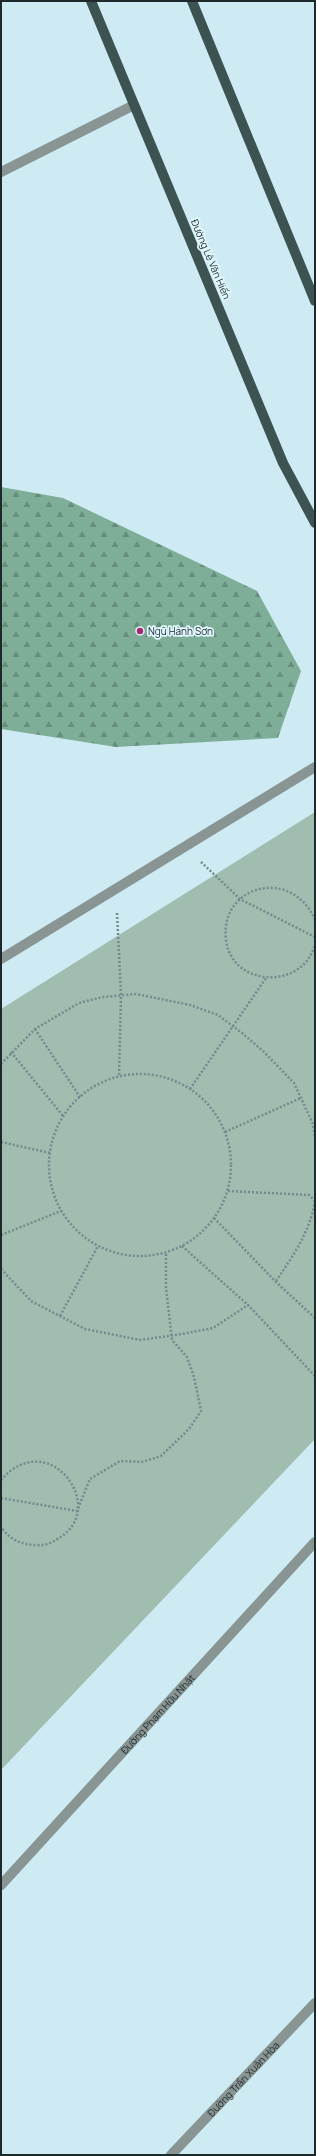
<svg xmlns="http://www.w3.org/2000/svg" width="316" height="2156" font-family="Manrope,sans-serif">
	<defs>
		<pattern id="forest-firs" width="22" height="20" patternUnits="userSpaceOnUse"><rect width="22" height="20" fill="#7eae98"/><path d="M5 1l3.5 6h-7zM16 11l3.5 6h-7z" fill="#678e7c"/></pattern>
	</defs>
	<rect width="100%" height="100%" fill="#ceebf4"/>
	<!-- grass -->
	<polygon fill="#a0bdaf" points="315,812 315,1439 1,1770 1,1009"/>
	<!-- forest -->
	<polygon fill="url(#forest-firs)" points="1,487 63,498 257,591 301,671 278,738 116,747 1,729"/>
	<g fill="none" stroke-linecap="round" stroke-linejoin="round">
		<!-- path -->
		<g stroke="#75898f" stroke-width="2.5" stroke-dasharray="2 2" stroke-linecap="butt">
			<polyline points="201,862 240,899 315,937"/>
			<polyline points="117,913 121,995 119,1077"/>
			<path d="M315,920C292,866 219,885 226,940C232,988 304,990 315,944"/>
			<polyline points="35,1029 80,1097"/>
			<polyline points="11,1052 63,1116"/>
			<polyline points="1,1064 35,1029 79,1003 103,997 136,994 190,1005 218,1015 242,1033 264,1052 294,1083 313,1124 315,1137"/>
			<circle cx="140" cy="1165" r="91"/>
			<polyline points="190,1089 266,978"/>
			<polyline points="225,1132 301,1098"/>
			<polyline points="1,1142 50,1153"/>
			<polyline points="228,1191 309,1195 315,1201"/>
			<polyline points="214,1218 276,1282 315,1318"/>
			<polyline points="1,1235 61,1211"/>
			<polyline points="182,1246 248,1305 315,1376"/>
			<polyline points="1,1269 31,1301 85,1329 140,1340 182,1334 213,1328 248,1305"/>
			<path d="M276,1281C293,1256 309,1233 315,1202"/>
			<polyline points="60,1316 98,1246"/>
			<path d="M1,1480C48,1426 107,1505 62,1536C55,1541 47,1546 37,1545C22,1545 10,1540 1,1527"/>
			<polyline points="1,1498 77,1511 90,1479 120,1461 142,1462 161,1456 189,1429 201,1411 194,1377 187,1357 172,1340 166,1288 166,1253"/>
		</g>
		<!-- minor -->
		<g stroke="#889593" stroke-width="10">
			<polyline points="1,172 134,105"/>
			<polyline points="1,959 315,767"/>
			<path id="s1" d="M1,1885L315,1542"/>
			<path id="s2" d="M171,2155L315,2003"/>
		</g>
		<!-- major -->
		<g stroke="#3c5352" stroke-width="10">
			<polyline points="91,1 283,463 315,523"/>
			<polyline points="192,1 315,301"/>
		</g>
	</g>
	<!-- markers -->
	<circle fill="#a92570" stroke="#e0f7fe" stroke-width="1.5" cx="140" cy="631" r="4"/>
	<g text-anchor="middle" dominant-baseline="central" stroke-width="3.5" stroke-linejoin="round" paint-order="stroke">
		<!-- street labels -->
		<g font-size="10" fill="#1e292c" stroke="#e0f7fe">
			<text transform="translate(211 259) rotate(67)">Đường Lê Văn Hiến</text>
			<text stroke="none"><textPath href="#s1" startOffset="232">Đường Phạm Hữu Nhật</textPath></text>
			<text stroke="none"><textPath href="#s2" startOffset="105">Đường Trần Xuân Hòa</textPath></text>
		</g>
		<!-- poi labels -->
		<g font-size="10" fill="#1e292c" stroke="#e0f7fe" text-anchor="start">
			<text x="148" y="631">Ngũ Hành Sơn</text>
		</g>
	</g>
	<!-- border -->
	<rect width="316" height="2156" fill="none" stroke="#1e292c" stroke-width="4"/>
</svg>
